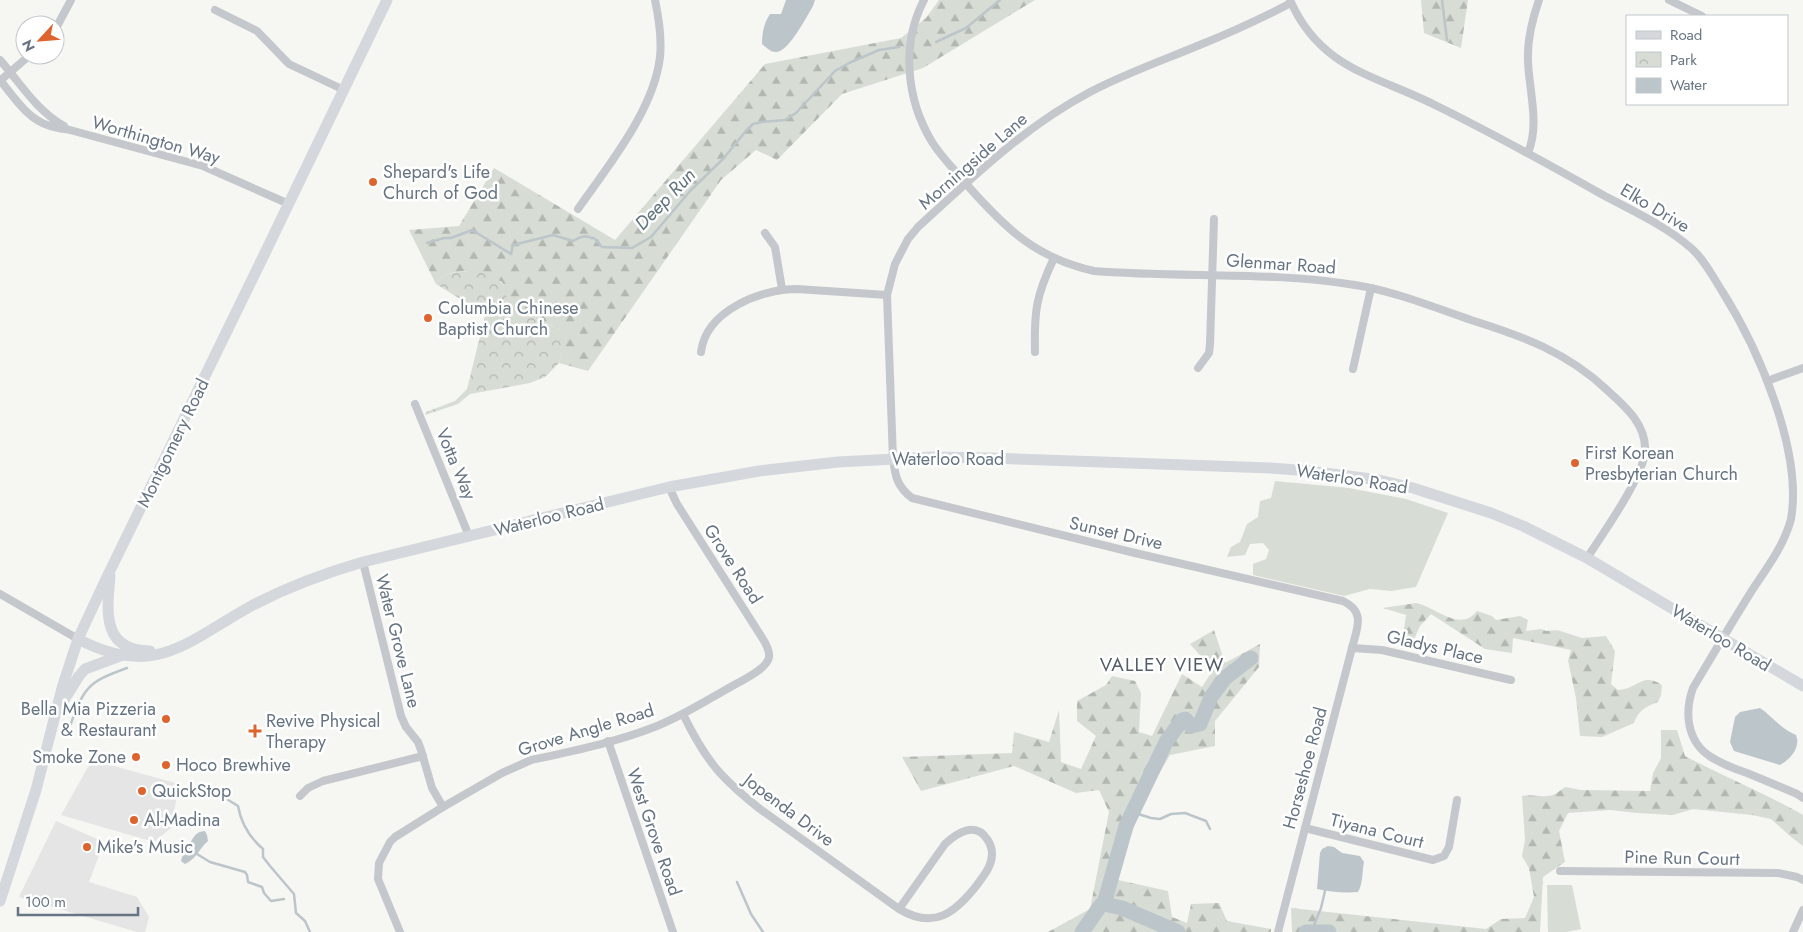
<svg xmlns="http://www.w3.org/2000/svg" width="1803" height="932" font-family="Jost,sans-serif">
	<defs>
		<pattern id="forest-firs" width="22" height="20" patternUnits="userSpaceOnUse" patternTransform="scale(1.25)"><rect width="22" height="20" fill="#d7ddd4"/><path d="M5 1l3.5 6h-7zM16 11l3.5 6h-7z" fill="#b2b8b1"/></pattern>
		<pattern id="park-crowns" width="20" height="18" patternUnits="userSpaceOnUse" patternTransform="scale(1.25)"><rect width="20" height="18" fill="#d7ddd4"/><path d="M2 6a3 3 0 1 1 6 0M12 15a3 3 0 1 1 6 0" fill="none" stroke="#b2b8b1"/></pattern>
	</defs>
	<rect width="100%" height="100%" fill="#f6f6f3"/>
	<!-- built -->
	<g fill="#e4e5e4">
		<polygon points="92,760 179,784 171,828 154,842 61,815"/>
		<polygon points="56,821 104,842 89,882 137,897 149,917 145,932 137,932 19,897"/>
	</g>
	<!-- green -->
	<g fill="#d7ddd4">
		<polygon points="1275,481 1349,488 1406,499 1448,513 1416,587 1391,591 1370,589 1344,596 1253,575 1253,564 1266,559 1269,550 1263,543 1250,544 1245,555 1227,557 1231,547 1240,542 1247,524 1258,517 1260,501 1271,498"/>
		<polygon points="1547,885 1572,885 1581,929 1566,932 1548,932"/>
	</g>
	<!-- forest -->
	<g fill="url(#forest-firs)">
		<path d="M939,0H1035L923,68L842,94L777,160L756,150L721,180L588,371L559,363L562,354L560,329L509,308C504,301 507,293 502,282C483,273 450,263 436,284L409,230L459,226L494,168L615,240L765,64L901,38L926,18Z"/>
		<polygon points="1421,0 1468,0 1461,48 1424,33"/>
		<path d="M1416,603C1436,607 1460,633 1477,611L1492,616L1496,620L1520,616L1528,620L1526,631L1541,629L1546,631L1557,630L1582,638L1606,636L1615,651L1611,684L1618,690C1639,689 1641,672 1662,685L1661,695L1658,702C1645,707 1639,710 1634,723L1602,737L1580,736L1576,698L1568,661L1571,650L1513,638L1512,653L1485,649L1431,614L1420,626L1412,644L1407,646L1402,643L1406,615L1383,608Z"/>
		<polygon points="1214,630 1225,663 1260,644 1259,667 1215,721 1215,746 1170,755 1139,808 1118,880 1168,891 1172,917 1187,923 1191,904 1219,903 1227,921 1271,929 1271,932 1048,932 1090,909 1109,812 1099,790 1076,793 1014,766 921,791 902,757 1012,753 1014,732 1049,742 1059,710 1061,762 1081,769 1096,736 1077,721 1077,701 1106,685 1112,676 1135,681 1141,693 1139,732 1152,736 1182,674 1202,687 1213,670 1190,644"/>
		<path d="M1661,730H1677L1685,756C1724,777 1765,793 1803,815V846L1790,836L1771,819L1752,815L1693,809L1673,815L1637,813L1610,810L1568,813L1559,831L1565,862L1543,877L1540,932H1292L1291,908L1486,929L1501,919L1525,918L1534,897L1529,868L1522,856L1525,840L1522,796C1531,794 1538,797 1547,796C1554,796 1560,791 1565,787L1581,790L1650,791L1653,773L1661,758Z"/>
	</g>
	<!-- park -->
	<path fill="url(#park-crowns)" d="M474,271C487,272 504,278 506,293C507,300 505,302 509,308L560,329L564,343L562,354L559,363L545,377L530,383L470,394L458,404L425,415L426,412L455,401L467,389L486,312L473,307L436,284C445,270 458,273 474,271Z"/>
	<!-- water -->
	<g fill="#bcc5ca">
		<path d="M786,0H815L813,6C807,16 788,53 776,52C770,52 766,47 762,44C762,33 764,23 770,14H781Z"/>
		<path d="M1760,708C1773,717 1781,729 1796,735C1801,747 1791,759 1780,765L1734,751L1730,742L1735,717L1740,712Z"/>
		<path d="M205,831L207,835L208,841C199,849 196,859 185,864L181,861C183,853 186,850 190,843C195,836 195,832 205,831Z"/>
		<path d="M1328,846L1334,847L1342,853L1360,856L1364,862C1362,872 1363,884 1358,892C1344,893 1330,892 1317,889L1320,853L1322,849Z"/>
	</g>
	<g fill="none" stroke-linecap="round" stroke-linejoin="round">
		<!-- stream -->
		<g stroke="#bcc5ca" stroke-width="2.5">
			<polyline points="1442,0 1447,40"/>
			<polyline points="936,42 966,28 1000,0"/>
			<path d="M427,243L444,238H451L472,230L511,254L513,245L553,235L573,241C578,238 585,234 591,238H594L602,247L632,248L651,237L691,190L723,159L745,132L753,124L762,122L785,120L796,113L835,71L849,63L879,50L899,47"/>
			<path d="M70,726C84,687 88,682 127,668"/>
			<path d="M217,793L238,806C241,823 249,837 263,849V857L270,866L294,894L296,913L305,921L310,932"/>
			<polyline points="1132,812 1151,818 1160,819 1171,814 1185,813 1206,821 1210,829"/>
			<polyline points="197,854 210,862 245,872 247,875 248,882 262,887 264,893 271,901 284,899"/>
			<polyline points="737,882 751,914 763,932"/>
			<polyline points="1313,931 1314,925 1321,908 1325,891"/>
		</g>
		<!-- river -->
		<g stroke="#bcc5ca" stroke-width="15">
			<polyline points="1104,904 1126,826 1166,742 1182,720 1185,719 1191,726 1200,724 1211,697 1225,678 1251,658"/>
			<polyline points="1082,932 1101,905 1104,904 1122,908 1178,932"/>
			<polyline points="1306,932 1329,932"/>
		</g>
		<!-- minor -->
		<g stroke="#c4c7cb" stroke-width="8">
			<path d="M924,0C901,44 906,99 932,142C942,158 956,171 968,186C1006,229 1036,258 1094,271C1181,278 1269,271 1355,285C1394,291 1433,307 1471,320C1522,336 1567,352 1607,390C1625,406 1647,425 1645,452C1643,477 1602,535 1587,558"/>
			<path d="M1290,0C1320,69 1375,75 1435,105C1492,133 1548,164 1603,195C1633,211 1666,226 1691,248C1704,259 1713,277 1722,291C1758,348 1803,451 1791,519C1784,546 1766,569 1751,592C1731,624 1712,656 1693,688C1684,713 1687,742 1711,757C1722,764 1735,769 1747,773C1764,780 1781,787 1797,794L1803,798"/>
			<polyline points="1669,0 1702,16"/>
			<polyline points="215,10 257,31 289,64 344,90"/>
			<polyline points="55,30 71,0"/>
			<path d="M0,60C21,84 36,110 64,126"/>
			<path d="M0,80C14,97 27,119 50,126C56,128 64,129 70,130L203,166L289,204"/>
			<polyline points="1,80 30,55"/>
			<path d="M1528,153C1540,124 1529,91 1528,61C1527,40 1532,20 1539,0"/>
			<path d="M578,209C608,166 654,110 660,57C662,38 659,19 655,0"/>
			<polyline points="765,233 775,247 782,289"/>
			<path d="M701,352C706,311 760,289 797,289L887,295"/>
			<path d="M1035,352C1034,311 1036,296 1054,258"/>
			<polyline points="1198,368 1209,353 1210,344 1214,219"/>
			<polyline points="1353,369 1371,288"/>
			<polyline points="1770,380 1803,368"/>
			<polyline points="415,404 469,536"/>
			<polyline points="363,562 401,716 406,727 418,742 421,750 432,788 443,807"/>
			<polyline points="0,594 78,639"/>
			<polyline points="1352,648 1382,650 1511,680"/>
			<path d="M683,714C693,735 704,755 720,773C732,786 746,798 760,809L899,909C934,930 955,913 977,885C984,875 992,866 992,854C992,849 990,843 987,839C975,821 957,833 945,844L899,909"/>
			<polyline points="608,741 673,932"/>
			<polyline points="300,796 308,788 323,781 423,756"/>
			<polyline points="1305,828 1433,860 1444,856 1449,847 1457,800"/>
			<polyline points="1560,871 1778,873 1797,877 1803,880"/>
			<path d="M400,932L378,879L379,863L390,842L395,837L443,807L502,773L531,760C573,751 617,742 657,726C684,715 709,699 734,685C743,680 768,668 769,657C770,650 765,642 761,636L677,504L669,487"/>
			<path d="M1278,932L1352,648C1357,628 1366,612 1343,601L1135,553L912,498C897,487 895,475 893,459L887,295L895,264L908,239L918,227C973,177 1024,127 1090,92C1126,73 1164,60 1202,44C1232,32 1262,18 1291,3"/>
			<polyline points="1793,932 1803,910"/>
		</g>
		<!-- secondary -->
		<g stroke="#d4d8dc" stroke-width="11">
			<path d="M110,576C107,611 101,650 150,651"/>
			<path d="M78,639C156,680 187,641 253,605C288,587 325,573 363,562L669,487L759,471L838,462L933,457L989,458L1271,468L1309,471L1379,480L1413,488L1491,513L1523,526L1587,558L1803,686"/>
			<polyline points="62,703 79,676 85,669 120,656"/>
			<polyline points="0,901 36,790 62,688 78,639 106,579 264,255 387,0"/>
		</g>
	</g>
	<!-- markers -->
	<g fill="#dd652d" stroke="#fff" stroke-width="2">
		<circle cx="373" cy="182" r="5"/>
		<circle cx="428" cy="318" r="5"/>
		<circle cx="1575" cy="463" r="5"/>
		<circle cx="166" cy="719" r="5"/>
		<path d="M252.5 723.5h5v5h5v5h-5v5h-5v-5h-5v-5h5z"/>
		<circle cx="136" cy="757" r="5"/>
		<circle cx="166" cy="765" r="5"/>
		<circle cx="142" cy="791" r="5"/>
		<circle cx="134" cy="820" r="5"/>
		<circle cx="87" cy="847" r="5"/>
	</g>
	<g text-anchor="middle" dominant-baseline="central" stroke-width="5" stroke-linejoin="round" paint-order="stroke">
		<!-- street labels -->
		<g font-size="18" fill="#667483" stroke="#fff">
			<text transform="translate(156 140) rotate(16)">Worthington Way</text>
			<text transform="translate(973 161) rotate(-41)">Morningside Lane</text>
			<text transform="translate(1655 208) rotate(31)">Elko Drive</text>
			<text transform="translate(1281 264) rotate(4)">Glenmar Road</text>
			<text transform="translate(173 443) rotate(-64)">Montgomery Road</text>
			<text x="948" y="459">Waterloo Road</text>
			<text transform="translate(456 464) rotate(67)">Votta Way</text>
			<text transform="translate(1352 479) rotate(9)">Waterloo Road</text>
			<text transform="translate(549 517) rotate(-14)">Waterloo Road</text>
			<text transform="translate(1116 533) rotate(13)">Sunset Drive</text>
			<text transform="translate(733 564) rotate(57)">Grove Road</text>
			<text transform="translate(1721 638) rotate(31)">Waterloo Road</text>
			<text transform="translate(398 641) rotate(76)">Water Grove Lane</text>
			<text transform="translate(1435 647) rotate(13)">Gladys Place</text>
			<text transform="translate(586 730) rotate(-17)">Grove Angle Road</text>
			<text transform="translate(1305 768) rotate(-75)">Horseshoe Road</text>
			<text transform="translate(789 810) rotate(37)">Jopenda Drive</text>
			<text transform="translate(1377 831) rotate(14)">Tiyana Court</text>
			<text transform="translate(654 832) rotate(71)">West Grove Road</text>
			<text transform="translate(1682 858) rotate(1)">Pine Run Court</text>
		</g>
		<!-- poi labels -->
		<g font-size="18" fill="#667483" stroke="#fff" text-anchor="start">
			<text x="383" y="172">Shepard's Life<tspan x="383" dy="21">Church of God</tspan></text>
			<text x="438" y="308">Columbia Chinese<tspan x="438" dy="21">Baptist Church</tspan></text>
			<text x="1585" y="453">First Korean<tspan x="1585" dy="21">Presbyterian Church</tspan></text>
			<text x="156" y="709" text-anchor="end">Bella Mia Pizzeria<tspan x="156" dy="21">&amp; Restaurant</tspan></text>
			<text x="266" y="721">Revive Physical<tspan x="266" dy="21">Therapy</tspan></text>
			<text x="126" y="757" text-anchor="end">Smoke Zone</text>
			<text x="176" y="765">Hoco Brewhive</text>
			<text x="152" y="791">QuickStop</text>
			<text x="144" y="820">Al-Madina</text>
			<text x="97" y="847">Mike's Music</text>
		</g>
		<!-- water labels -->
		<g font-size="19" font-style="italic" fill="#62757f" stroke="#fff">
			<text transform="translate(665 199) rotate(-46)">Deep Run</text>
		</g>
		<!-- neighbourhood labels -->
		<g font-size="19" letter-spacing="1" fill="#545e68" stroke="#fff">
			<text x="1162" y="664">VALLEY VIEW</text>
		</g>
	</g>
	<!-- legend -->
	<rect x="1626" y="15" width="162" height="90" fill="#ffffff" stroke="#c2c7cd"/>
	<rect x="1636" y="31" width="25" height="8" fill="#d4d8dc" stroke="#c2c7cd"/>
	<text x="1670" y="40" font-size="15" fill="#667483">Road</text>
	<rect x="1636" y="52" width="25" height="15" fill="url(#park-crowns)" stroke="#c2c7cd"/>
	<text x="1670" y="65" font-size="15" fill="#667483">Park</text>
	<rect x="1636" y="78" width="25" height="15" fill="#bcc5ca" stroke="#c2c7cd"/>
	<text x="1670" y="90" font-size="15" fill="#667483">Water</text>
	<!-- north arrow -->
	<g transform="translate(40 40) rotate(244)"><circle r="24" fill="#ffffff" stroke="#c2c7cd"/>
	<path d="M0-4L9 19L0 12L-9 19Z" fill="#dd652d"/>
	<text y="-8" font-size="14" font-weight="bold" text-anchor="middle" fill="#667483">N</text>
	</g>
	<!-- scale -->
	<path d="M18 907v8h120v-8" fill="none" stroke="#667483" stroke-width="2.5"/>
	<text x="25" y="907" font-size="15" fill="#667483" stroke="#ffffff" stroke-width="4" paint-order="stroke">100 m</text>
</svg>
